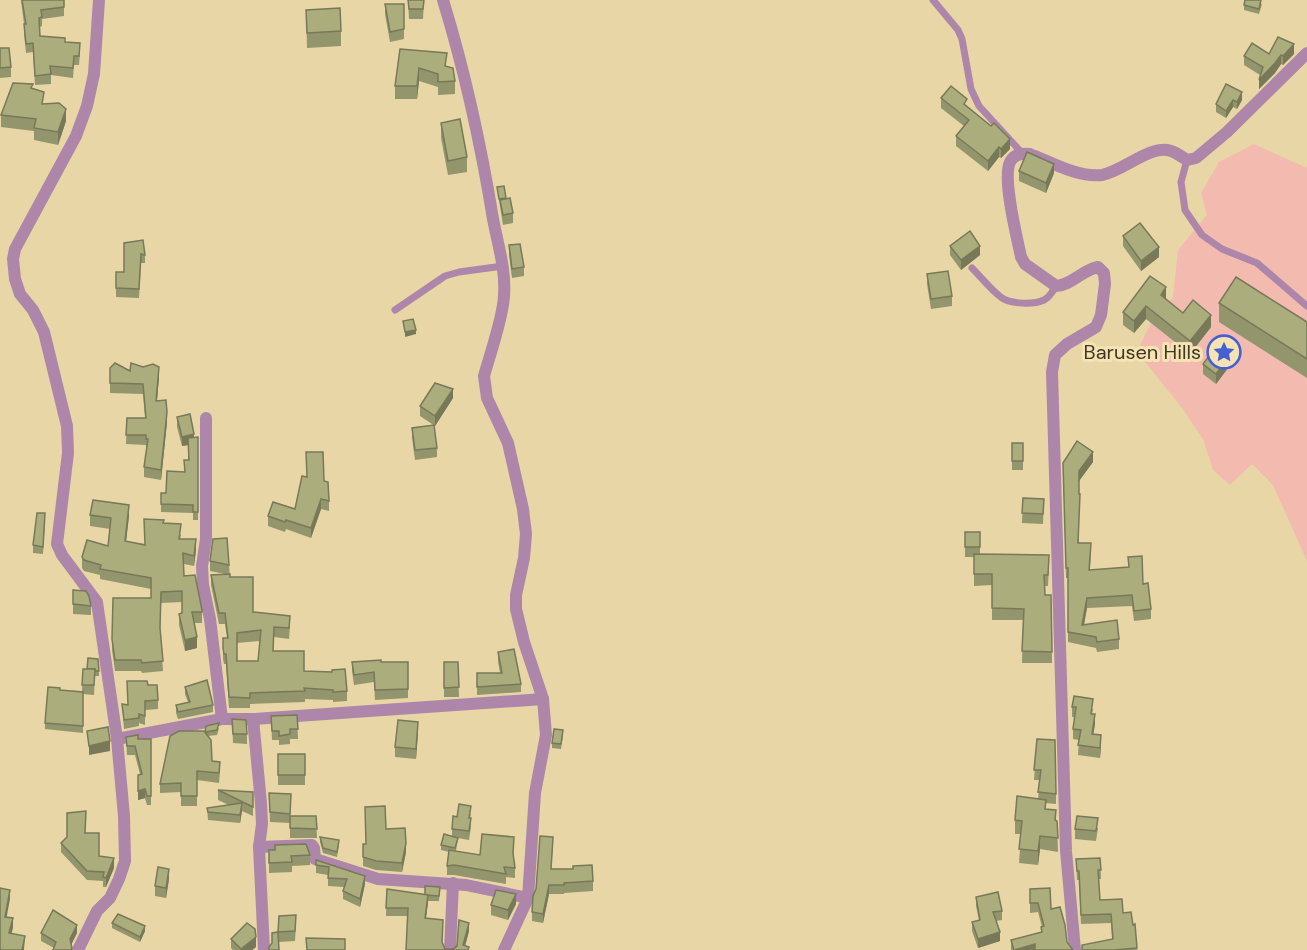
<svg xmlns="http://www.w3.org/2000/svg" width="1307" height="950" font-family="'DM Sans',sans-serif">
	<rect width="100%" height="100%" fill="#e8d6a6"/>
	<!-- green -->
	<polygon fill="#f3bab0" points="1254,144 1307,168 1307,561 1273,485 1252,464 1230,485 1213,470 1203,439 1182,408 1142,358 1140,345 1151,323 1173,297 1178,250 1207,215 1201,193 1219,162"/>
	<g fill="none" stroke-linecap="round" stroke-linejoin="round">
		<!-- service -->
		<g stroke="#ad86a9" stroke-width="7">
			<polyline points="933,0 958,30 962,39 971,89 979,106 1022,153"/>
			<polyline points="1187,160 1181,182 1185,210 1202,235 1222,249 1257,263 1307,306"/>
			<path d="M972,268C981,277 991,290 1002,298C1012,304 1033,305 1044,300C1050,297 1052,292 1056,286"/>
			<polyline points="395,310 445,276 459,272 503,266"/>
		</g>
		<!-- minor -->
		<g stroke="#ad86a9" stroke-width="12">
			<path d="M443,0C465,72 481,145 493,219C498,245 506,270 504,296C503,318 490,354 484,376L487,398L508,443L523,509L526,534L524,558L516,595V609L524,642L543,699L546,735L535,793L528,898L504,950"/>
			<polyline points="206,418 206,539 202,566 203,585 210,619 222,719"/>
			<polyline points="253,719 261,803 262,824 259,847 264,950"/>
			<polyline points="117,739 222,719 253,719 543,699"/>
			<polyline points="259,847 312,845 314,848 315,859 378,879 466,885 528,898"/>
			<polyline points="78,950 97,911 110,898 119,879 125,861 124,816 117,739 97,602 62,555 57,544 68,453 67,426 44,332 33,310 20,294 15,279 13,259 15,249 76,136 87,106 94,74 99,0"/>
			<polyline points="450,950 453,883"/>
			<path d="M1075,950L1066,851L1052,372L1055,355L1067,344L1096,327L1101,315L1105,284L1104,273L1098,267C1082,270 1072,285 1056,286L1025,264L1021,257C1017,237 1002,179 1010,162C1014,154 1022,153 1030,154C1051,162 1078,178 1102,175C1124,171 1150,144 1171,151C1177,153 1182,157 1187,160L1196,158L1227,132L1307,53"/>
		</g>
	</g>
	<!-- wall -->
	<g fill="#93956c" fill-rule="evenodd">
		<polygon points="21,0 64,0 64,16 42,19 42,26 40,27 40,36 65,42 80,52 79,65 74,65 73,78 51,75 51,84 35,85 33,52 26,53 24,33 24,24"/>
		<polygon points="408,0 424,0 423,19 409,19"/>
		<polygon points="385,4 404,4 404,39 390,42 385,14"/>
		<polygon points="1262,4 1259,14 1244,10 1244,5"/>
		<polygon points="306,10 341,31 341,46 307,48"/>
		<polygon points="0,48 11,67 11,77 0,78"/>
		<polygon points="400,49 447,66 455,81 455,94 438,95 438,87 419,81 417,99 395,99 395,86"/>
		<polygon points="1269,54 1294,54 1283,65 1281,64 1275,73 1259,89 1260,75 1244,65 1244,56"/>
		<polygon points="1226,84 1242,100 1237,109 1233,107 1226,118 1216,112 1216,104"/>
		<polygon points="33,89 44,104 66,121 58,145 34,140 34,131 1,127 1,115"/>
		<polygon points="941,98 967,106 1010,149 1001,158 999,157 988,171 956,146 956,136 964,126 941,108"/>
		<polygon points="441,123 467,157 467,172 448,175 441,138"/>
		<polygon points="1019,171 1054,173 1046,193 1019,181"/>
		<polygon points="497,187 506,198 513,213 513,223 503,225"/>
		<polygon points="1123,236 1159,257 1141,271 1123,246"/>
		<polygon points="124,243 145,255 145,263 141,263 139,298 116,297 116,272 124,272"/>
		<polygon points="509,245 524,267 524,276 512,278 509,255"/>
		<polygon points="950,246 980,255 961,270 950,255"/>
		<polygon points="927,274 952,296 952,306 931,309 927,284"/>
		<polygon points="1166,299 1183,313 1211,327 1190,354 1146,319 1134,333 1123,325 1123,312"/>
		<polygon points="1219,303 1307,322 1307,378 1219,322"/>
		<polygon points="1203,364 1228,368 1216,384 1203,374"/>
		<polygon points="110,368 159,377 157,401 167,422 161,480 144,477 144,467 147,448 146,448 146,445 126,444 127,418 145,418 143,394 110,393"/>
		<polygon points="453,398 435,426 420,416 420,406"/>
		<polygon points="177,417 194,437 198,437 198,520 193,520 193,513 161,512 161,493 166,493 184,472 188,460 188,445 182,446 177,427"/>
		<polygon points="412,428 437,448 437,457 415,460 412,438"/>
		<rect x="1012" y="443" width="11" height="27"/>
		<polygon points="1093,462 1079,481 1079,543 1091,553 1090,570 1128,567 1128,557 1143,584 1151,609 1151,619 1134,621 1132,606 1087,608 1084,625 1119,639 1119,649 1097,652 1096,648 1068,642 1068,578 1066,578 1063,463"/>
		<polygon points="324,481 329,501 329,511 321,509 311,538 286,529 285,532 268,526 268,516 295,509"/>
		<polygon points="1023,498 1044,499 1043,524 1022,523"/>
		<polygon points="90,515 129,516 126,541 145,544 164,523 181,535 180,539 196,550 194,566 184,564 184,576 202,610 202,623 194,623 197,648 185,651 179,625 179,614 182,613 182,602 161,603 160,629 163,671 142,673 141,671 115,671 112,650 113,598 151,598 151,589 100,579 100,575 84,571 82,568 82,557 108,546 110,529 90,526"/>
		<polygon points="45,521 43,554 33,553 33,545"/>
		<polygon points="965,532 980,532 980,555 1049,566 1048,586 1045,586 1045,595 1051,595 1052,663 1022,663 1023,620 992,620 992,585 974,586 974,557 965,557"/>
		<path d="M210,561L229,565L230,577L253,612L290,626L289,639L274,637L273,651L304,671L347,691V701L333,702V700L305,699V702L250,704V708H229L226,664H224L223,659V638H227L225,624H219L211,585V575L225,574L210,571ZM260,641L258,661H237V643Z"/>
		<polygon points="73,590 91,606 91,615 73,614"/>
		<polygon points="498,652 521,684 521,692 477,695 477,673 500,673 498,661"/>
		<polygon points="352,662 408,662 408,698 375,700 374,682 354,685 352,671"/>
		<polygon points="444,662 458,662 459,697 444,697"/>
		<polygon points="83,669 99,671 99,676 95,676 94,695 83,694 83,733 45,729 45,723 60,690 82,692"/>
		<polygon points="148,685 158,700 158,709 145,710 145,725 139,723 139,726 124,729 122,704 128,705"/>
		<polygon points="185,687 213,705 213,712 178,719 176,713 176,705 188,702 185,694"/>
		<polygon points="1072,707 1093,709 1092,714 1095,724 1093,734 1101,745 1100,758 1078,755 1079,740 1073,739 1073,729 1075,717 1072,717"/>
		<polygon points="297,715 298,739 290,739 290,744 279,745 279,740 272,740 271,716"/>
		<polygon points="232,719 247,734 247,744 233,743"/>
		<polygon points="219,728 217,735 208,736 212,761 220,771 219,783 197,780 197,806 181,806 181,792 160,793 160,784 205,733 205,732"/>
		<polygon points="418,732 416,759 395,757 395,747"/>
		<polygon points="563,735 561,749 552,748 552,743"/>
		<polygon points="126,737 138,739 151,739 151,805 147,805 145,798 138,800 140,774 135,755 127,755"/>
		<polygon points="1037,739 1056,794 1056,804 1046,803 1046,809 1056,820 1057,821 1058,852 1040,849 1038,865 1019,863 1021,834 1015,834 1015,820 1038,799 1040,780 1034,780"/>
		<rect x="278" y="754" width="27" height="31"/>
		<polygon points="218,790 253,807 253,816 242,811 240,823 208,820 207,808 229,805 218,800"/>
		<polygon points="269,793 291,804 290,823 270,822"/>
		<polygon points="471,814 470,818 471,827 469,840 458,838 456,851 480,855 514,847 513,856 515,868 515,878 506,877 506,884 454,875 447,875 447,866 449,852 441,850 441,845 452,836 452,829 457,817"/>
		<polygon points="290,816 316,816 317,838 290,838"/>
		<polygon points="1098,828 1096,841 1075,839 1075,829"/>
		<polygon points="386,829 406,852 402,872 376,870 363,866 363,844 366,844"/>
		<polygon points="85,833 99,856 114,868 106,887 103,887 103,881 87,880 61,852 61,843"/>
		<polygon points="320,837 339,845 337,857 323,853 320,842"/>
		<polygon points="553,846 551,869 593,881 593,891 564,893 564,894 549,894 543,923 532,921 532,912"/>
		<polygon points="269,850 310,855 310,865 292,866 292,872 269,873"/>
		<polygon points="1100,858 1101,879 1098,879 1100,900 1123,913 1133,925 1135,924 1137,950 1082,950 1112,939 1111,923 1081,924 1079,880 1077,880 1076,859"/>
		<polygon points="316,860 365,884 360,907 343,899 343,891 344,887 328,886 328,875 316,873"/>
		<polygon points="169,879 166,898 155,896 155,886"/>
		<polygon points="440,887 439,901 428,901 426,918 445,949 453,949 469,931 465,946 469,950 406,950 408,916 386,916 387,889 425,895"/>
		<polygon points="1030,889 1051,909 1067,942 1073,950 1011,950 1011,940 1041,932 1041,927 1042,927 1038,912 1030,913"/>
		<polygon points="976,897 1002,911 1002,920 996,921 1000,941 978,948 972,931 972,922 979,920 976,906"/>
		<polygon points="516,904 508,920 491,915 491,905"/>
		<polygon points="112,923 145,931 140,942 112,928"/>
		<polygon points="296,925 295,941 279,942 272,943 278,932"/>
		<polygon points="41,933 77,933 71,945 72,950 54,948 41,941"/>
		<polygon points="231,939 256,947 252,950 233,950 231,948"/>
	</g>
	<!-- shaded-wall -->
	<g fill="#787958">
		<polygon points="1294,44 1294,54 1283,65 1283,56"/>
		<polygon points="1281,55 1281,64 1275,73 1259,89 1259,80"/>
		<polygon points="419,68 419,81 417,99 417,86"/>
		<polygon points="1242,92 1242,100 1237,109 1237,102"/>
		<polygon points="1233,100 1233,107 1226,118 1226,111"/>
		<polygon points="66,109 66,121 58,145 58,132"/>
		<polygon points="1010,139 1010,149 1001,158 1001,149"/>
		<polygon points="999,147 999,157 988,171 988,161"/>
		<polygon points="1054,164 1054,173 1046,193 1046,183"/>
		<polygon points="980,246 980,255 961,270 961,260"/>
		<polygon points="1159,247 1159,257 1141,271 1141,261"/>
		<polygon points="1166,287 1166,300 1161,295"/>
		<polygon points="1146,306 1146,319 1134,333 1134,321"/>
		<polygon points="1211,315 1211,327 1190,354 1190,341"/>
		<polygon points="416,330 416,334 405,337 405,332"/>
		<polygon points="1228,358 1228,368 1216,384 1216,374"/>
		<polygon points="159,367 159,377 156,411 156,401"/>
		<polygon points="453,389 453,398 435,426 435,416"/>
		<polygon points="167,412 167,422 161,480 161,470"/>
		<polygon points="194,434 194,444 182,446 182,437"/>
		<polygon points="1093,452 1093,462 1079,481 1079,471"/>
		<polygon points="321,499 321,509 311,538 311,528"/>
		<polygon points="129,505 129,516 125,551 125,541"/>
		<polygon points="196,539 196,550 194,566 194,556"/>
		<polygon points="1087,598 1087,608 1082,635 1082,625"/>
		<polygon points="197,637 197,648 185,651 185,640"/>
		<polygon points="1095,714 1095,724 1092,743 1092,734"/>
		<polygon points="418,722 418,732 416,759 416,749"/>
		<polygon points="1101,735 1101,745 1100,758 1100,748"/>
		<polygon points="110,741 110,751 89,755 89,746"/>
		<polygon points="145,789 145,798 138,800 138,791"/>
		<polygon points="242,803 242,811 240,823 240,815"/>
		<polygon points="1040,836 1040,849 1038,865 1038,851"/>
		<polygon points="406,843 406,852 402,872 402,863"/>
		<polygon points="114,858 114,868 106,887 106,878"/>
		<polygon points="169,869 169,879 166,898 166,888"/>
		<polygon points="365,876 365,884 360,907 360,899"/>
		<polygon points="549,885 549,894 543,923 543,914"/>
		<polygon points="10,890 10,899 5,926 5,917"/>
		<polygon points="516,894 516,904 508,920 508,910"/>
		<polygon points="428,895 428,903 425,926 425,918"/>
		<polygon points="13,918 13,928 9,943 9,933"/>
		<polygon points="469,923 469,931 464,950 463,945"/>
		<polygon points="77,925 77,933 70,947 70,939"/>
		<polygon points="145,926 145,931 140,942 140,937"/>
		<polygon points="1000,932 1000,941 978,948 978,939"/>
		<polygon points="25,936 24,950 22,950"/>
		<polygon points="256,937 256,947 252,950 241,950"/>
		<polygon points="1035,944 1035,950 1014,950"/>
	</g>
	<!-- building -->
	<g fill="#abad7d" stroke="#787958" stroke-width="1.5" fill-rule="evenodd">
		<polygon points="22,0 64,0 64,7 41,10 42,17 39,18 40,36 65,38 65,42 80,43 79,56 74,56 73,68 50,66 51,74 35,76 33,43 26,44 24,24 26,24"/>
		<polygon points="408,0 424,0 423,9 409,9"/>
		<polygon points="1245,0 1261,0 1259,9 1244,5"/>
		<polygon points="385,4 404,4 404,29 390,32"/>
		<polygon points="340,8 341,31 307,33 306,10"/>
		<polygon points="1278,37 1294,44 1283,56 1281,55 1275,63 1259,80 1263,67 1244,56 1252,43 1269,54"/>
		<polygon points="0,48 9,48 11,67 0,68"/>
		<polygon points="400,49 447,53 445,66 453,68 455,81 438,82 438,74 419,68 417,86 395,86"/>
		<polygon points="13,83 33,84 31,88 44,92 42,104 59,103 66,109 58,132 34,128 36,119 1,115"/>
		<polygon points="1226,84 1242,92 1237,102 1233,100 1226,111 1216,104"/>
		<polygon points="951,86 967,99 964,104 991,126 994,123 1010,139 1001,149 999,147 988,161 956,136 969,120 941,98"/>
		<polygon points="460,119 467,157 448,161 441,123"/>
		<polygon points="1027,152 1054,164 1046,183 1019,171"/>
		<polygon points="504,186 506,198 499,199 497,187"/>
		<polygon points="510,198 513,213 503,215 500,200"/>
		<polygon points="1140,223 1159,247 1141,261 1123,236"/>
		<polygon points="970,231 980,246 961,260 950,246"/>
		<polygon points="143,240 145,255 141,254 139,289 116,288 116,272 124,272 124,243"/>
		<polygon points="520,244 524,267 512,269 509,245"/>
		<polygon points="948,271 952,296 931,299 927,274"/>
		<polygon points="1150,276 1166,287 1161,295 1183,313 1193,300 1211,315 1190,341 1146,306 1134,321 1123,312"/>
		<polygon points="1236,277 1307,322 1307,359 1219,303"/>
		<polygon points="413,319 416,330 405,332 403,321"/>
		<polygon points="1215,348 1228,358 1216,374 1203,364"/>
		<polygon points="115,363 130,371 131,363 143,367 153,364 159,367 156,401 166,400 167,412 161,470 144,467 148,439 146,439 146,435 126,435 127,418 146,418 143,384 110,383 110,368"/>
		<polygon points="435,383 453,389 435,416 420,406"/>
		<polygon points="190,414 194,434 182,437 177,417"/>
		<polygon points="434,425 437,448 415,450 412,428"/>
		<polygon points="198,437 198,512 193,512 193,505 161,504 161,493 166,493 167,471 185,472 184,460 189,460 188,438"/>
		<polygon points="1077,441 1093,452 1079,471 1079,494 1080,494 1078,543 1091,543 1089,570 1129,567 1128,557 1142,556 1143,584 1148,583 1151,609 1134,611 1132,595 1087,598 1082,625 1117,620 1119,639 1097,642 1096,637 1068,632 1068,568 1066,568 1063,463"/>
		<rect x="1012" y="443" width="11" height="18"/>
		<polygon points="306,452 323,452 324,481 328,482 329,501 321,499 311,528 286,520 285,522 268,516 273,502 295,509 302,476 307,477"/>
		<polygon points="1023,498 1044,499 1043,514 1022,513"/>
		<polygon points="93,500 129,505 125,541 145,545 144,519 164,520 163,523 181,524 179,539 196,539 194,556 183,553 184,576 195,575 202,610 202,612 192,612 197,637 185,640 179,614 182,613 182,591 161,592 160,628 163,661 142,663 141,660 115,660 112,639 113,598 151,598 151,578 100,569 101,565 84,560 82,557 87,540 108,546 111,518 90,515"/>
		<polygon points="37,513 45,513 43,547 33,545"/>
		<rect x="965" y="532" width="15" height="15"/>
		<polygon points="227,538 229,565 210,561 213,539"/>
		<polygon points="974,554 1049,555 1048,575 1044,575 1045,595 1051,595 1052,652 1022,651 1024,609 992,608 992,574 974,574"/>
		<path d="M230,574V577H253V612L290,616L289,628L274,627L273,651H304V671L332,672V670L345,669L347,691L333,692V690L304,688L305,691L250,693V698L229,697L226,654H224L223,648V638H228L225,613H219L211,575ZM261,630L258,661H237V633Z"/>
		<polygon points="73,590 86,591 89,596 91,606 73,604"/>
		<polygon points="514,649 521,684 477,687 477,673 502,673 498,652"/>
		<polygon points="88,658 98,659 99,671 95,671 95,669 87,669"/>
		<polygon points="381,660 381,662 408,662 408,689 375,690 374,672 354,675 352,662"/>
		<polygon points="444,662 458,662 459,687 444,688"/>
		<polygon points="83,669 95,669 94,685 82,685"/>
		<polygon points="207,680 213,705 178,712 176,705 190,702 185,687"/>
		<polygon points="127,681 147,681 148,685 157,685 158,700 145,701 145,716 139,714 139,718 124,720 122,704 128,705"/>
		<polygon points="48,687 60,688 60,690 83,692 83,726 45,723"/>
		<polygon points="1074,696 1093,699 1091,714 1095,714 1092,734 1101,735 1100,748 1078,745 1081,730 1073,729 1076,707 1072,707"/>
		<polygon points="297,715 298,729 290,729 290,734 279,736 279,731 272,731 271,716"/>
		<polygon points="232,719 246,720 247,734 233,734"/>
		<polygon points="398,720 418,722 416,749 395,747"/>
		<polygon points="219,723 217,730 205,732 206,726"/>
		<polygon points="108,727 110,741 89,746 87,731"/>
		<polygon points="554,729 563,730 561,744 552,743"/>
		<polygon points="179,731 204,731 211,740 212,761 220,762 219,773 197,771 197,796 181,796 181,783 160,784 170,736"/>
		<polygon points="138,735 138,739 151,739 151,796 147,796 145,789 138,791 138,775 142,774 135,746 127,746 126,737"/>
		<polygon points="1037,739 1055,740 1056,794 1038,792 1041,770 1034,770"/>
		<rect x="278" y="754" width="27" height="21"/>
		<polygon points="218,790 253,792 253,807"/>
		<polygon points="269,793 291,794 290,814 270,812"/>
		<polygon points="1017,796 1046,800 1045,809 1056,810 1055,820 1057,821 1058,838 1040,836 1038,851 1019,849 1022,821 1015,820"/>
		<polygon points="242,803 240,815 208,812 207,808"/>
		<polygon points="459,804 471,806 469,818 471,818 469,831 452,829 453,816 457,817"/>
		<polygon points="385,806 386,829 405,828 406,843 402,863 376,861 363,857 363,844 366,844 365,807"/>
		<polygon points="86,811 85,833 99,833 99,856 114,858 106,878 103,877 104,872 87,871 61,843 67,837 67,813"/>
		<polygon points="290,816 316,816 317,829 290,828"/>
		<polygon points="1077,816 1098,818 1096,831 1075,829"/>
		<polygon points="444,834 458,838 455,848 441,845"/>
		<polygon points="482,834 514,837 513,853 515,868 504,867 506,874 454,865 447,866 449,850 480,855"/>
		<polygon points="540,836 553,837 551,869 573,869 573,866 592,865 593,881 564,883 564,885 549,885 543,914 532,912 533,896 536,889"/>
		<polygon points="320,837 339,840 337,852 323,848"/>
		<polygon points="306,844 310,855 291,856 292,862 269,863 269,850 275,850 275,845"/>
		<polygon points="1100,858 1101,870 1098,870 1100,900 1122,899 1123,913 1131,912 1133,925 1135,924 1137,948 1114,950 1082,950 1082,945 1113,939 1111,914 1081,915 1079,871 1077,871 1076,859"/>
		<polygon points="316,860 365,876 360,899 343,891 347,879 328,878 329,867 316,865"/>
		<polygon points="158,867 169,869 166,888 155,886"/>
		<polygon points="425,886 440,887 439,896 425,895"/>
		<polygon points="0,888 10,890 5,917 13,918 9,933 25,936 22,950 0,950"/>
		<polygon points="1050,888 1051,909 1060,907 1065,925 1067,942 1073,950 1035,950 1035,944 1014,950 1011,940 1042,932 1041,927 1044,926 1038,903 1030,903 1030,889"/>
		<polygon points="387,889 428,895 425,918 443,920 442,942 445,949 453,949 457,946 459,920 469,923 463,945 469,947 468,950 406,950 408,908 386,908"/>
		<polygon points="496,890 516,894 508,910 491,905"/>
		<polygon points="998,892 1002,911 993,912 1000,932 978,939 972,922 980,920 976,897"/>
		<polygon points="53,910 77,925 70,939 72,948 71,950 53,950 56,942 41,933"/>
		<polygon points="118,914 145,926 140,937 112,923"/>
		<polygon points="296,915 295,931 278,932 279,916"/>
		<polygon points="247,923 255,929 256,937 241,949 231,939"/>
		<polygon points="278,932 279,950 269,950 269,947 272,943 272,933"/>
		<polygon points="306,938 345,939 345,950 307,950"/>
	</g>
	<!-- icons -->
	<defs>
		<symbol id="sight-ring" viewBox="-11 -11 22 22"><circle r="9.5" fill="#f5e3b3" stroke="#4660d3" stroke-width="1.5"/><path d="M0-6L1.8-2.2L6-1.7L2.9 1.2L3.7 5.4L0 3.3L-3.7 5.4L-2.9 1.2L-6-1.7L-1.8-2.2Z" fill="#4660d3"/></symbol>
	</defs>
	<g fill-rule="evenodd">
		<use href="#sight-ring" x="1205" y="333" width="38" height="38"/>
	</g>
	<g text-anchor="middle" dominant-baseline="central" stroke-width="6" stroke-linejoin="round" paint-order="stroke">
		<!-- poi labels -->
		<g font-size="20" fill="#3e3724" stroke="#f5e3b3" text-anchor="end">
			<text x="1201" y="352">Barusen Hills</text>
		</g>
	</g>
</svg>
